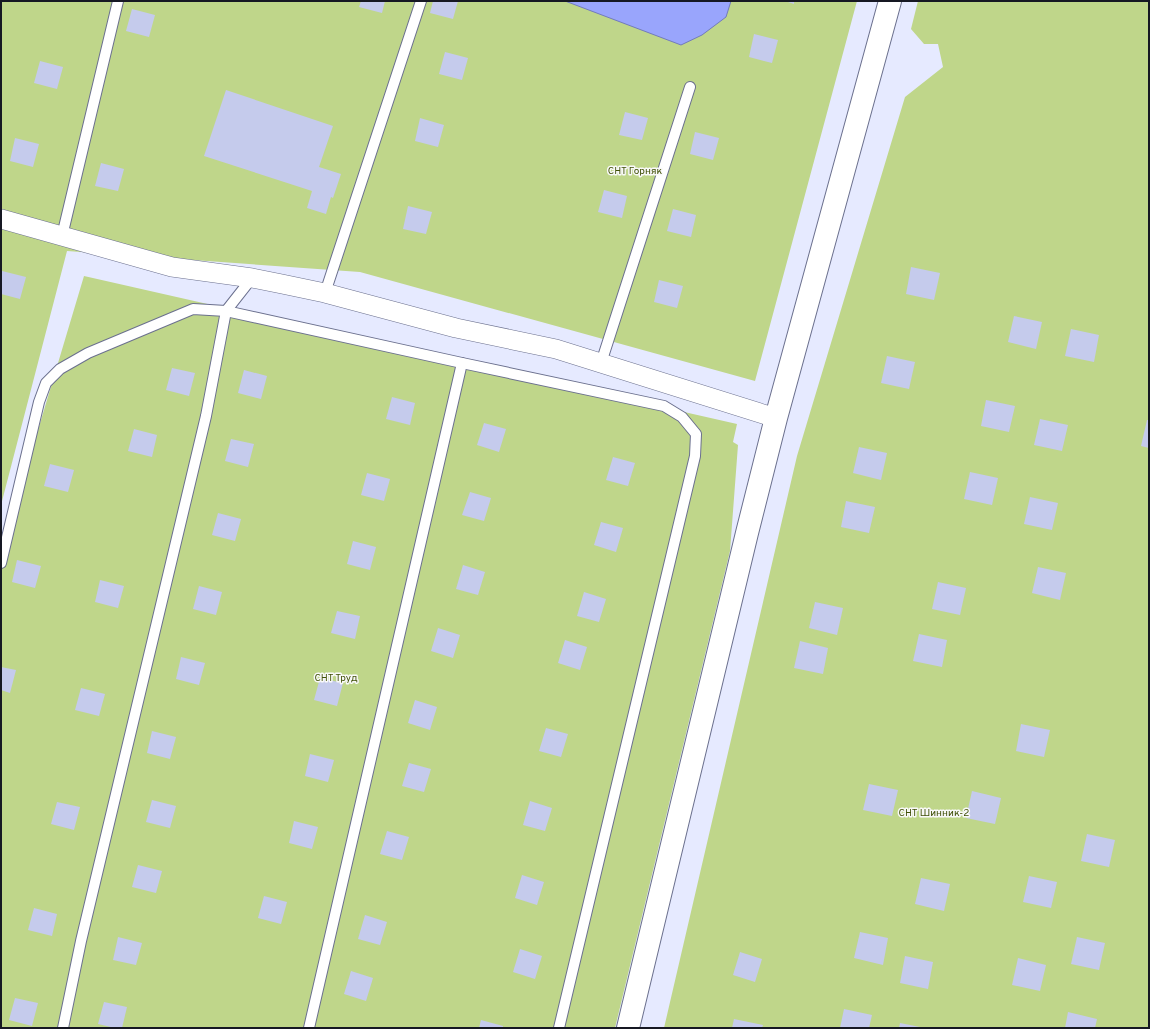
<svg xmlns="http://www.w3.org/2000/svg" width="1150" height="1029" font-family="Overpass,sans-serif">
	<rect width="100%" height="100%" fill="#e6eaff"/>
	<!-- green -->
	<g fill="#bfd68a">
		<polygon points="1,1 857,1 755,381 360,272 67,251 1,505"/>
		<polygon points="918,1 1149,1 1149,1028 664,1028 797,456 905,97 943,67 938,44 924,44 911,29"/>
		<polygon points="84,276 737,424 733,442 738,445 730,551 615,1028 1,1028 1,554"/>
	</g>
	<!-- water -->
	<polygon fill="#99a5fc" stroke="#727bbb" points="565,1 731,1 726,17 702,35 681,45"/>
	<!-- building -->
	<g fill="#c5cbec">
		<polygon points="361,1 385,1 382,13 359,7"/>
		<polygon points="433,1 458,1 453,19 430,13"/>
		<polygon points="785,1 794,1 794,4"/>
		<polygon points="132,9 155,15 149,37 126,31"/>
		<polygon points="754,34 778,40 772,63 749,57"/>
		<polygon points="445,52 468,58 462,80 439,74"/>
		<polygon points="40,61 63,67 57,89 34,83"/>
		<polygon points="226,90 333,126 319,167 341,174 333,198 331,197 326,214 307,208 312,191 204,156"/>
		<polygon points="625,112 648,118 642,140 619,135"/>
		<polygon points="420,118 444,125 438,147 415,141"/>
		<polygon points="695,132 719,138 713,160 690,154"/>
		<polygon points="15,138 39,144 33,167 10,161"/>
		<polygon points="101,163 124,169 118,191 95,186"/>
		<polygon points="604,190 627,196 622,218 598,212"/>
		<polygon points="408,206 432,212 426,234 403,229"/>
		<polygon points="673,209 696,215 691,237 667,231"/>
		<polygon points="911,267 940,273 934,300 906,294"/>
		<polygon points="2,271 26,277 20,299 1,294 1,276"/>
		<polygon points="659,280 683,286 677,308 654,302"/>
		<polygon points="1014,316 1042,322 1036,349 1008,342"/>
		<polygon points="1071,329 1099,335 1094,362 1065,356"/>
		<polygon points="887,356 915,362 909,389 881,383"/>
		<polygon points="172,368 195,373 189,396 166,390"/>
		<polygon points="244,370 267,376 261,399 238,393"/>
		<polygon points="392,397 415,403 410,425 386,419"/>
		<polygon points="986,400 1015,406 1009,432 981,426"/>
		<polygon points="1040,419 1068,425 1062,451 1034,445"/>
		<polygon points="1147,420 1149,420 1149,448 1141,446"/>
		<polygon points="484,423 506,429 499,452 477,445"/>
		<polygon points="134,429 157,435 152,457 128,451"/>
		<polygon points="231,439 254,444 248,467 225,461"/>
		<polygon points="859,447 887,453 881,480 853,473"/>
		<polygon points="613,457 635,463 628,486 606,480"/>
		<polygon points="50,464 74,470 68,492 44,486"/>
		<polygon points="970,472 998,478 992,505 964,499"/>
		<polygon points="367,473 390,479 384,501 361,495"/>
		<polygon points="470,492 491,498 484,521 462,515"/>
		<polygon points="1030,497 1058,503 1052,530 1024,524"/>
		<polygon points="846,501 875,507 869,533 841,527"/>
		<polygon points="218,513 241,519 235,541 212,535"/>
		<polygon points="601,522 623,528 616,552 594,545"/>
		<polygon points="353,541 376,547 370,570 347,564"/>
		<polygon points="17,560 41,566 35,588 12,582"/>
		<polygon points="463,565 485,572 478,595 456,589"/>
		<polygon points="1038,567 1066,573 1060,600 1032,593"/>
		<polygon points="100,580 124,586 118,608 95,602"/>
		<polygon points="938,582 966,588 960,615 932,609"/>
		<polygon points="199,586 222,592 216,615 193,609"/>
		<polygon points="584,592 606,599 599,622 577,616"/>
		<polygon points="815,602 843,608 837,635 809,628"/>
		<polygon points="337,611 360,616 355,639 331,633"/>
		<polygon points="438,628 460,635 453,658 431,651"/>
		<polygon points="919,634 947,640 942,667 913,661"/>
		<polygon points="565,640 587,647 580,670 558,663"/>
		<polygon points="800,641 828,648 823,674 794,668"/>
		<polygon points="181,657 205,663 199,685 176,679"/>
		<polygon points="1,667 16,670 10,693 1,690"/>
		<polygon points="320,678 343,683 337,706 314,700"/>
		<polygon points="81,688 105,694 99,716 75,710"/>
		<polygon points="415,700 437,707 430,730 408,723"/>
		<polygon points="1021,724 1050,730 1044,757 1016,751"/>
		<polygon points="546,728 568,734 561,757 539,751"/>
		<polygon points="152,731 176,737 170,759 147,753"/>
		<polygon points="310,754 334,760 328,782 305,776"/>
		<polygon points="409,763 431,769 424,792 402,786"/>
		<polygon points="869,784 898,790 892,816 863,810"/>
		<polygon points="972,791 1001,798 995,824 966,818"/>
		<polygon points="152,800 176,806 170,828 146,822"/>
		<polygon points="530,801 552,808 545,831 523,825"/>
		<polygon points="57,802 80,807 74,830 51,824"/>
		<polygon points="294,821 318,827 312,849 289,843"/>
		<polygon points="387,831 409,837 402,860 380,854"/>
		<polygon points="1087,834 1115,840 1109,867 1081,861"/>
		<polygon points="138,865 162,871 156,893 132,887"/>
		<polygon points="522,875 544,882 537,905 515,898"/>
		<polygon points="1029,876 1057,882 1051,908 1023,902"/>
		<polygon points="921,878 950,884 944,911 915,904"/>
		<polygon points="264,896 287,902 281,924 258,918"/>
		<polygon points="34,908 57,914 52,936 28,930"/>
		<polygon points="365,915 387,922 380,945 358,939"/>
		<polygon points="860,932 888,938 883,965 854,958"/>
		<polygon points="118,937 142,943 136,965 113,960"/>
		<polygon points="1077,937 1105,943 1099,970 1071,964"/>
		<polygon points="520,949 542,956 535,979 513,972"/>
		<polygon points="740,952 762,959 755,982 733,975"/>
		<polygon points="905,956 933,962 928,989 900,983"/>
		<polygon points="1018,958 1046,965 1040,991 1012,985"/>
		<polygon points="351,971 373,978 366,1001 344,994"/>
		<polygon points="15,998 38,1003 32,1026 9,1020"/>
		<polygon points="104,1002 127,1007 122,1028 115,1028 98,1024"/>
		<polygon points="844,1009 872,1015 869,1028 840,1028"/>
		<polygon points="1068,1012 1097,1019 1095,1028 1065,1028"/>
		<polygon points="734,1019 763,1025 762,1028 732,1028"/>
		<polygon points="481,1020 503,1026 503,1028 479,1028"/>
		<polygon points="900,1023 920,1027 920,1028 899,1028"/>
	</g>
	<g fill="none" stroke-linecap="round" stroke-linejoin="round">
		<defs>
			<g id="service">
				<polyline points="62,236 118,1"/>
				<polyline points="325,293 421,1"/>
				<polyline points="601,363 690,87"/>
				<polyline points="1,563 39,402 46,383 60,369 88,353 193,309 226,311 462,363 664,406 682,417 696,434 695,456 559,1028"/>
				<polyline points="63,1028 81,941 206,416 226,311 252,278"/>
				<polyline points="309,1028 462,363"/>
			</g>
			<polyline id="minor" points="1,219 172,267 252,278 282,284 325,293 456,328 556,349 776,418"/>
			<polyline id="tertiary" points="628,1028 747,533 776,418 890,1"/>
		</defs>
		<!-- service casing -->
		<use href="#service" stroke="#6b708e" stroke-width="12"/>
		<!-- minor casing -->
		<use href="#minor" stroke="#6b708e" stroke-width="20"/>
		<!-- tertiary casing -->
		<use href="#tertiary" stroke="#6b708e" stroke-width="24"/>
		<!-- service -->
		<use href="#service" stroke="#fff" stroke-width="10"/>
		<!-- minor -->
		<use href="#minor" stroke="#fff" stroke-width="19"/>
		<!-- tertiary -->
		<use href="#tertiary" stroke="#fff" stroke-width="22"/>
	</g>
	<g text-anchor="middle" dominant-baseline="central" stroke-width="3" stroke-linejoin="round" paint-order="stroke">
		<!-- park labels -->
		<g font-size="10" fill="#415108" stroke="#f9f9f9">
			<text x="635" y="171">СНТ Горняк</text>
			<text x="336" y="678">СНТ Труд</text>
			<text x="934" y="813">СНТ Шинник-2</text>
		</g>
	</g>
	<!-- border -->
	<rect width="1150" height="1029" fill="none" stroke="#161823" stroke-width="4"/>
</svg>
